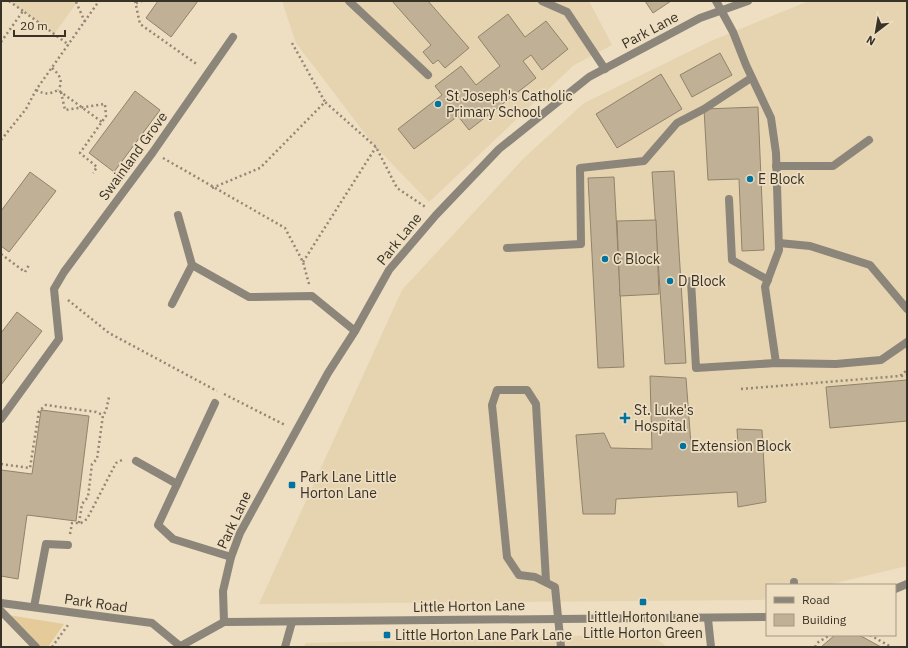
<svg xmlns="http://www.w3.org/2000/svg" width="908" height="648" font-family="'IBM Plex Sans',sans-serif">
	<rect width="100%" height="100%" fill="#eedec2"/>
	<!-- built -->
	<g fill="#e6d3b0">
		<polygon points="9,1 78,1 54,34"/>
		<polygon points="282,1 589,1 612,45 574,65 429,202 373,144 296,43"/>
		<polygon points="809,1 907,1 907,566 827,585 767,585 767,599 762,600 259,604 402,290 524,158 584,103 713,40"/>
		<polygon points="651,634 667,647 303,647 306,643"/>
	</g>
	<!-- green -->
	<polygon fill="#e5cb9a" points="8,615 64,624 48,647 41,647"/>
	<!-- building -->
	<g fill="#c0b196" stroke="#918369">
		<polygon points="158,1 198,1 171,37 146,18"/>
		<polygon points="392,1 428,1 469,48 445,68 438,60 433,64 423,52 431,45"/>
		<polygon points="645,1 671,1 653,13"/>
		<polygon points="508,14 525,37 546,21 568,49 542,70 531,55 523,61 536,78 469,130 458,116 414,149 398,129 442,95 435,86 461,66 476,85 500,66 478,37"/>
		<polygon points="720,53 732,75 692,97 680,75"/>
		<polygon points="661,74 682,109 617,148 596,114"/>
		<polygon points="135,91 160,110 114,172 89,153"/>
		<polygon points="758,107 764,250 742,251 739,179 708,180 704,109"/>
		<polygon points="674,171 686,363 665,364 652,172"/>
		<polygon points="30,172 56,191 9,252 1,246 1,211"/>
		<polygon points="614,177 624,367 598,368 588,178"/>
		<polygon points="656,220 659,294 620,296 617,221"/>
		<polygon points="17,312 42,331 1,385 1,333"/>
		<polygon points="650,376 686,378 691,445 738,446 737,429 762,430 766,502 738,507 737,492 616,499 615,514 583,514 576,435 604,433 611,448 652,449"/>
		<polygon points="907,380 907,421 830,428 826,387"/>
		<polygon points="41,410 89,416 76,521 27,515 18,579 1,576 1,470 32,474"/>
		<polygon points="835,635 859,635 881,647 821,647"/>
	</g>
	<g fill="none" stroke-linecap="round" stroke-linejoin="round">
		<!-- path -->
		<g stroke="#928774" stroke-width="2.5" stroke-dasharray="2 3" stroke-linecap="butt">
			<polyline points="9,1 23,11"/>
			<polyline points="135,1 140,24 198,65"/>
			<polyline points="76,2 85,22"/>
			<polyline points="136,3 142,1"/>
			<polyline points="1,42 23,11 69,45"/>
			<polyline points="292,43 325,102"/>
			<path d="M52,68C59,74 64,81 58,90"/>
			<path d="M36,90C45,95 50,94 58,90L102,122"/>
			<polyline points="61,92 65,110 105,104 106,116 80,153 97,167 93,173"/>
			<polyline points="1,140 26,109 36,90 99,1"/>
			<polyline points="163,158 285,228 303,262 309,284"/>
			<polyline points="212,188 260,168 325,102 376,147 397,188 427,208"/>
			<polyline points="1,254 25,272 29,265"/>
			<polyline points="303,262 376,147"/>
			<polyline points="68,300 109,333 217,391"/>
			<polyline points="901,376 907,375"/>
			<polyline points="741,389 900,376 907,370"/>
			<polyline points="224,394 285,425"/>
			<polyline points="1,464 30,468 39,411 46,405 96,412 103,415"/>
			<polyline points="79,523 82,504 88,497 92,464 97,459 103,415 106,411 109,397"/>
			<polyline points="70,534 72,523 81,523 87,519 116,463 124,459"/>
			<polyline points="870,635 891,647"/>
			<polyline points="52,647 68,625"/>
			<polyline points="815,647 817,643 830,635"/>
		</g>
		<!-- service -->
		<g stroke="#8b857a" stroke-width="8">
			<polyline points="349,1 428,75"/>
			<polyline points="542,1 567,12 605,69"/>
			<polyline points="721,10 733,32 746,65 771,118 776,153 779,250 765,287 776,363"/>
			<polyline points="776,166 833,166 869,140"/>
			<polyline points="729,199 732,260 768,280"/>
			<polyline points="779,243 810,246 870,265 907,309"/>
			<polyline points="507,248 581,244 580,168 644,161 677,123 704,109 751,78"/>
			<polyline points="691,281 696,368 776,363 836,364 881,360 907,342"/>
			<polyline points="546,581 536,404 527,390 497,390 492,405 507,557 519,575 535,577 555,587 561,647"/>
			<polyline points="794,582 794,585"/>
			<polyline points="34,607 46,544 68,545"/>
			<polyline points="1,611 36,647"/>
			<polyline points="285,647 292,622"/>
		</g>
		<!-- minor -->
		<g stroke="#8b857a" stroke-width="8">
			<polyline points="716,1 721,10"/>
			<polyline points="178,215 192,265 249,297 312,296 355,331"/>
			<polyline points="172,304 192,265"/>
			<polyline points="215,403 158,525 173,539 231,557"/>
			<polyline points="1,419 59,339 54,289 64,272 153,152 233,37"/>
			<polyline points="136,461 177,484"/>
			<polyline points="1,603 152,623 180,646"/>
			<polyline points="708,619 711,647"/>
			<polyline points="224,622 223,591 231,557 240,533 328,373 355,331 389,270 436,215 499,149 589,77 700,18 748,1"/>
		</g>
		<!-- tertiary -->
		<g stroke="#8b857a" stroke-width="8">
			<polyline points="895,589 907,584"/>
			<polyline points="179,647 224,622 767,617"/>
		</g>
	</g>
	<!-- markers -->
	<g fill="#00739e" stroke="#eedec2" stroke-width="1.5">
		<circle cx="438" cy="104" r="4"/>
		<circle cx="750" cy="179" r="4"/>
		<circle cx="605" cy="259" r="4"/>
		<circle cx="670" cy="281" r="4"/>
		<path d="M623 412h4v4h4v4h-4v4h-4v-4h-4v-4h4z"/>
		<circle cx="683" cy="446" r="4"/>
		<rect x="288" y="481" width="8" height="8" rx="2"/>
		<rect x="639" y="598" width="8" height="8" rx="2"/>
		<rect x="383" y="631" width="8" height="8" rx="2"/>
	</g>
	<g text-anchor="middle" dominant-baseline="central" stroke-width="3.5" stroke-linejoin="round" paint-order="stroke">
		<!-- street labels -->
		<g font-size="14" fill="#383227" stroke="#eedec2">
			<text transform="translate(650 30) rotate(-28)">Park Lane</text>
			<text transform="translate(133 156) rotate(-54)">Swainland Grove</text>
			<text transform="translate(399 239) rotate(-51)">Park Lane</text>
			<text transform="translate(234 520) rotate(-65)">Park Lane</text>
			<text transform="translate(96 603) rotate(8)">Park Road</text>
			<text transform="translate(469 606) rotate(-1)">Little Horton Lane</text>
		</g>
		<!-- poi labels -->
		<g font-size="14" fill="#383227" stroke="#eedec2" text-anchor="start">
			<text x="446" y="96">St Joseph's Catholic<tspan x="446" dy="16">Primary School</tspan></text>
			<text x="758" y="179">E Block</text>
			<text x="613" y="259">C Block</text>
			<text x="678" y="281">D Block</text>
			<text x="634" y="410">St. Luke's<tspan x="634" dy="16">Hospital</tspan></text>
			<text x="691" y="446">Extension Block</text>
			<text x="300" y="477">Park Lane Little<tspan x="300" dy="16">Horton Lane</tspan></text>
			<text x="643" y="617" text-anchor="middle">Little Horton Lane<tspan x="643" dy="16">Little Horton Green</tspan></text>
			<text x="395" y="635">Little Horton Lane Park Lane</text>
		</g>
	</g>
	<!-- border -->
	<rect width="908" height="648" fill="none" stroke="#383227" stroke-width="4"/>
	<!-- legend -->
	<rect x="766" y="584" width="130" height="52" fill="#eedec2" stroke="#a59984"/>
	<rect x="774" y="597" width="20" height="6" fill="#8b857a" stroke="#a59984"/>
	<text x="802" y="604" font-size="12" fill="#383227">Road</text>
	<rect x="774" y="614" width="20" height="12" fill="#c0b196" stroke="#a59984"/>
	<text x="802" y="624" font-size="12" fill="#383227">Building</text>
	<!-- north arrow -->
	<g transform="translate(876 32) rotate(211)" stroke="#eedec2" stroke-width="3" paint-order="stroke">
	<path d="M0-3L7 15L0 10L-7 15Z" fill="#383227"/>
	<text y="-6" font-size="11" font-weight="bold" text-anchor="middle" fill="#383227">N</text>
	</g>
	<!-- scale -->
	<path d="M14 30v6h51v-6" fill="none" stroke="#383227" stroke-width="2"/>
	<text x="20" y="30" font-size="12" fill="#383227" stroke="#eedec2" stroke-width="3" paint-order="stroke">20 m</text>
</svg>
